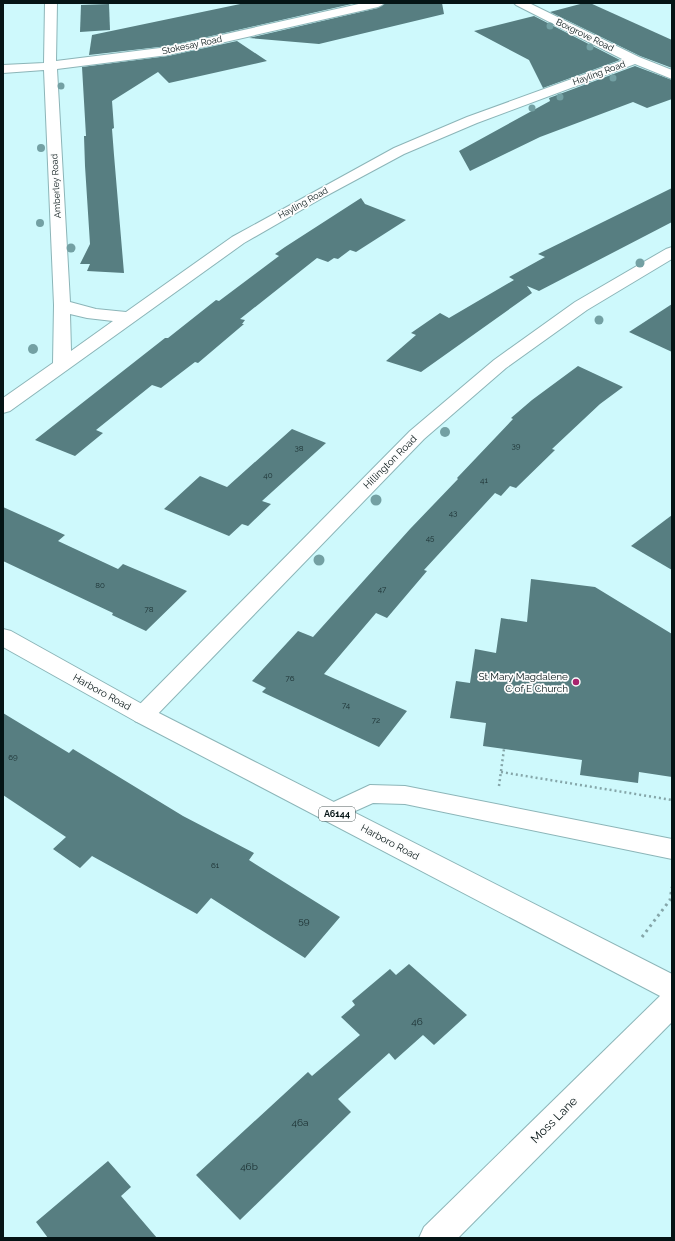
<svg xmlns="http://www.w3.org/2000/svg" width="675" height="1241" font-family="Raleway,sans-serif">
	<rect width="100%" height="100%" fill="#cef9fc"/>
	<!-- building -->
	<g fill="#577e81">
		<polygon points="245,3 356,3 168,46 89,55 92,35"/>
		<polygon points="386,3 442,3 444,14 319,44 249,38 378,8"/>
		<polygon points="584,3 590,3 672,40 672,68 640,56 550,12"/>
		<polygon points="109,4 110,30 80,32 81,5"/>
		<polygon points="534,16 620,60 543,88 529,60 474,31"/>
		<polygon points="237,41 267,61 169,83 158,72 112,101 114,128 112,129 114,155 124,273 87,271 90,264 80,264 90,244 85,166 84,136 86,136 82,67 168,56"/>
		<polygon points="635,66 672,80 672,99 647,108 633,102 540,137 470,171 459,151 550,101 549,98"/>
		<polygon points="672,188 672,222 539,291 527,286 532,293 421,372 386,361 416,335 411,333 440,313 449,318 514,280 509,277 545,257 538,254"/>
		<polygon points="361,198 365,204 406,220 356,252 350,250 338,259 334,258 328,262 317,258 240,319 245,320 242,324 244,324 198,363 195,362 161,388 152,385 96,430 103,433 75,456 35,440 165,338 168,338 216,300 219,301 279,256 275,254 285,247"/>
		<polygon points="672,304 672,352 629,332"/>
		<polygon points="578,366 623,387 600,404 552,449 555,450 516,488 510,486 501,496 495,493 424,570 427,571 387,618 376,613 324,674 407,711 379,747 262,692 266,688 252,681 298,631 313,637 410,529 458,479 457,478 513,419 511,418 532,400"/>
		<polygon points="292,429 326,443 262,501 271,504 248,526 242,524 229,536 164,509 200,476 227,487"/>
		<polygon points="3,507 65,535 58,541 118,569 123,564 187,591 146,631 112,615 113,613 3,561"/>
		<polygon points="672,515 672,570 631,546"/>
		<polygon points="531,579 595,587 672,634 672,777 639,772 638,783 580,775 582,760 483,746 486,723 450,718 456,681 470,683 475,649 496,653 501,618 527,622"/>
		<polygon points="3,713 69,753 73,749 183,816 254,853 249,860 340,917 305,958 211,898 197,914 92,856 80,868 53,849 66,837 3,795"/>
		<polygon points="409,964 467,1015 434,1045 423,1035 395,1060 389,1053 338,1099 351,1112 240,1220 196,1175 308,1072 312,1076 360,1035 341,1017 355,1005 352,1001 390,969 396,975"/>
		<polygon points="108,1161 131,1187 121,1196 157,1238 48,1238 36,1222"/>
	</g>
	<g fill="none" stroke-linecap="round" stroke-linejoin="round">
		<defs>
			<polygon id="lane" points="370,785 405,786 672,839 672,859 405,804 373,803 333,821 325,818 322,812 325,806"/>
			<g id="street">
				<path d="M45,3H57L56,61L168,47L363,3H384L382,5L378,7L168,55L57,69L70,302L96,309L126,312L232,237L394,148L467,117L624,60L516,5L514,3H529L639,57L672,70V79L635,64L477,123L404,154L324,197L244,243L10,411L3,413V398L53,363L54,305L44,70L3,73V65L44,63ZM70,314L87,318L113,321L71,351Z"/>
				<polygon points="672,247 672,259 587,310 506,368 424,439 151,721 143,724 135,721 131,715 135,709 410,431 494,360 575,302 666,249"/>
			</g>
			<polygon id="secondary" points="672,990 672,1022 458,1238 419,1238 424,1227 662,994"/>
			<polygon id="primary" points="3,629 11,631 151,709 672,974 672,1000 662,997 135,721 3,647"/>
		</defs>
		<!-- lane casing -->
		<use href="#lane" stroke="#8cb5b8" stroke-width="2"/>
		<!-- street casing -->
		<use href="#street" stroke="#8cb5b8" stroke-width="2"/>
		<!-- secondary casing -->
		<use href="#secondary" stroke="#8cb5b8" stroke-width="2"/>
		<!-- primary casing -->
		<use href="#primary" stroke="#8cb5b8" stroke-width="2"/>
		<!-- path-far1 -->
		<g stroke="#85a6a9" stroke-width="2.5" stroke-dasharray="2 3" stroke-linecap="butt">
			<polyline points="501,772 672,800"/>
			<polyline points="499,786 504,749"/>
		</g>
		<!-- path -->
		<polyline stroke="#85a6a9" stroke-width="3" stroke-dasharray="2.5 4" stroke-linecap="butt" points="642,937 670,900 672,887"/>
		<!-- lane -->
		<use href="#lane" fill="#fff" fill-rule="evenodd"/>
		<!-- street -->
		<use href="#street" fill="#fff" fill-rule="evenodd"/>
		<!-- secondary -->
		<use href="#secondary" fill="#fff" fill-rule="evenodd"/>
		<!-- primary -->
		<use href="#primary" fill="#fff" fill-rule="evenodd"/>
	</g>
	<!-- trees -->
	<g fill="#73a0a3">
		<circle cx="550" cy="26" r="3.5"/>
		<circle cx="590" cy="47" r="3.5"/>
		<circle cx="613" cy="78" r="3.5"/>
		<circle cx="61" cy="86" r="3.5"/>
		<circle cx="560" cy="97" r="3.5"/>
		<circle cx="532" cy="108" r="3.5"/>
		<circle cx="41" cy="148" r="4"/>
		<circle cx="40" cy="223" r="4"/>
		<circle cx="71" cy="248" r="4.5"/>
		<circle cx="640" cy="263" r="4.5"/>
		<circle cx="599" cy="320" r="4.5"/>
		<circle cx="33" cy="349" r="5"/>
		<circle cx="445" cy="432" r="5"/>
		<circle cx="376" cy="500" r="5.5"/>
		<circle cx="319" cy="560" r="5.5"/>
	</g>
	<!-- markers -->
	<circle fill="#a8236d" stroke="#fdfdfd" stroke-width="1.5" cx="576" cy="682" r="4"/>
	<g text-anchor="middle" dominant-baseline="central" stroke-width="3.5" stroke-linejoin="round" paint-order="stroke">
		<!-- number labels -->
		<g font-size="8" fill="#1a2e30">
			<text x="516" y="446">39</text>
			<text x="299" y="448">38</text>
			<text x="268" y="475">40</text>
			<text x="484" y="480">41</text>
			<text x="453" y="513">43</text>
			<text x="430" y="538">45</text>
			<text x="100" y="585">80</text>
			<text x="382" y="589">47</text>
			<text x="149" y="609">78</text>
			<text x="290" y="678">76</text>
			<text x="346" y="705">74</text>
			<text x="376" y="720">72</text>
			<text x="13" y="757">69</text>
			<text x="215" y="865">61</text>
		</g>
		<!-- far-street labels -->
		<g font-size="9" fill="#051415" stroke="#fdfdfd">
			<text transform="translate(585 35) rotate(26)">Boxgrove Road</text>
			<text transform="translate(192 45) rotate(-12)">Stokesay Road</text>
			<text transform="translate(599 73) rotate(-20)">Hayling Road</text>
			<text transform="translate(56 186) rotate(-93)">Amberley Road</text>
			<text transform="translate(303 203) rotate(-29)">Hayling Road</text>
		</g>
		<!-- shield labels -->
		<rect fill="#fdfdfd" stroke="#4f5a5b" stroke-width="1" x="319" y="807" width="36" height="14" rx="3"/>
		<g font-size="9" font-weight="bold" fill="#051415">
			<text x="337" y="814">A6144</text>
		</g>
		<!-- street labels -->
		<g font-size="10" fill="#051415" stroke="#fdfdfd">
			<text transform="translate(390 462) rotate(-45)">Hillington Road</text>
			<text transform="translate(102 692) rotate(29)">Harboro Road</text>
			<text transform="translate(390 842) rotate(28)">Harboro Road</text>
		</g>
		<!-- poi labels -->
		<g font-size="10" fill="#051415" stroke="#fdfdfd" text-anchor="end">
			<text x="568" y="676">St Mary Magdalene<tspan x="568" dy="12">C of E Church</tspan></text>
		</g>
		<!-- near-number labels -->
		<g font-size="10" fill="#1a2e30">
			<text x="304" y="920">59</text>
			<text x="417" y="1021">46</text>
			<text x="300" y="1122">46a</text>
			<text x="249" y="1166">46b</text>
		</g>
		<!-- near-street labels -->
		<g font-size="12" fill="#051415" stroke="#fdfdfd">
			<text transform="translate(554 1120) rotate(-45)">Moss Lane</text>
		</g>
	</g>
	<!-- border -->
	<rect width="675" height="1241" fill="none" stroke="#051415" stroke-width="8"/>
</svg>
